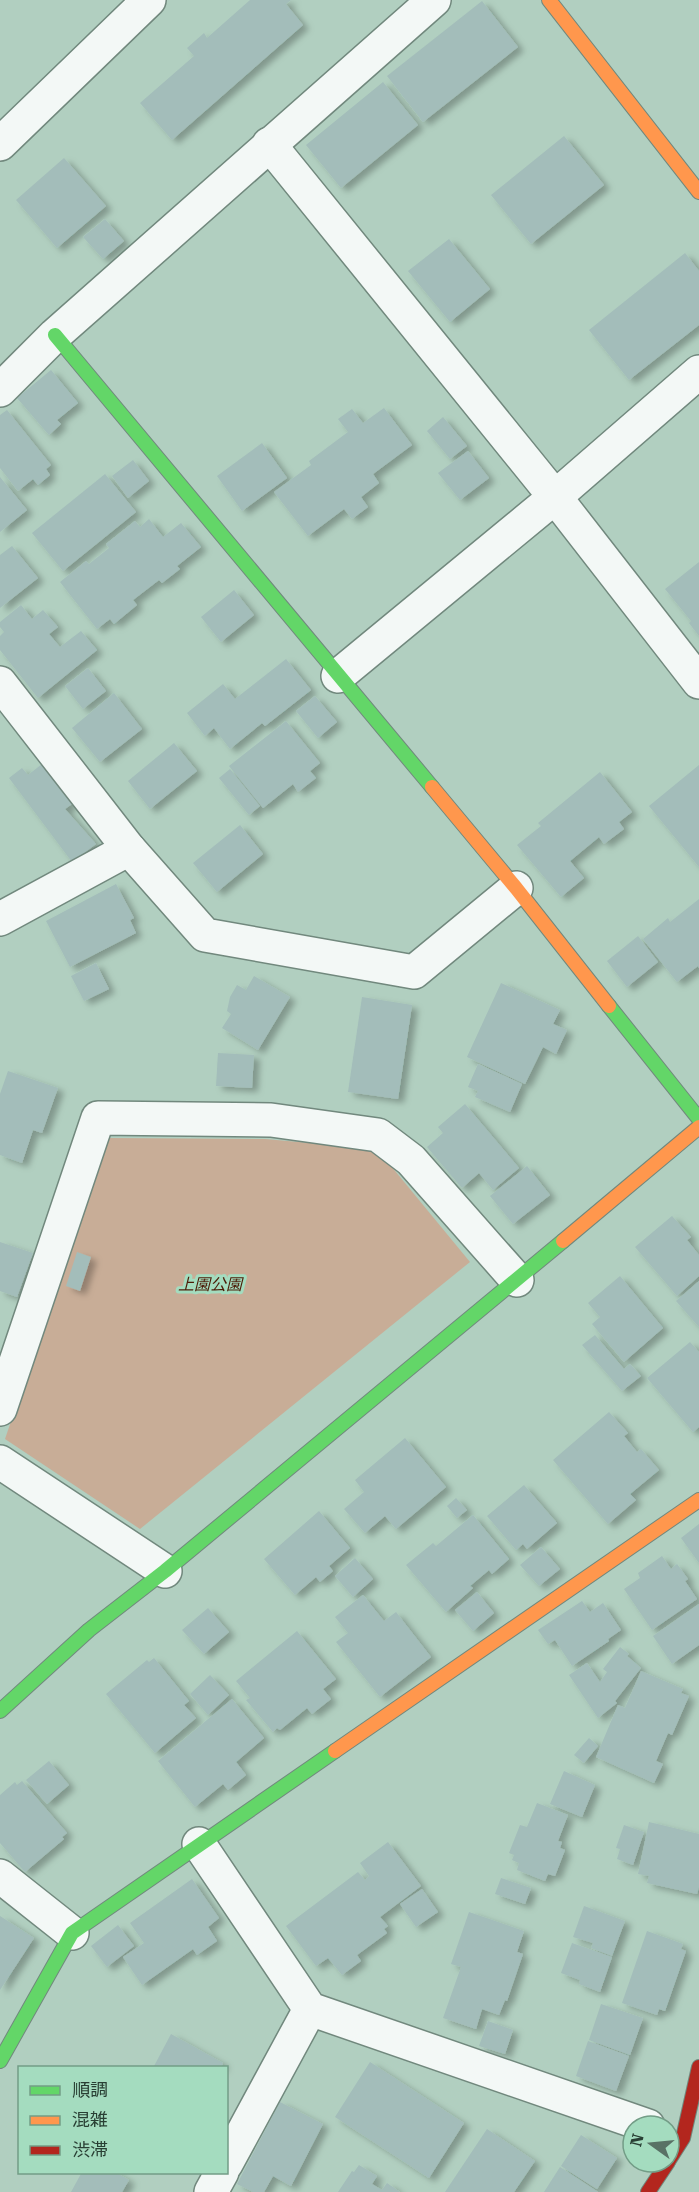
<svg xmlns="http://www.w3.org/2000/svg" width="699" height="2192" font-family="'Roboto Serif','Noto Sans JP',serif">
	<defs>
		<filter id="shadow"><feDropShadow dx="6" dy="4" stdDeviation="3" flood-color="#0004"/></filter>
	</defs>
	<rect width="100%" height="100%" fill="#b1cfc0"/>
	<!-- green -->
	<polygon fill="#c8ad97" points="107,1138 265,1139 377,1149 470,1262 140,1529 5,1439"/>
	<!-- building -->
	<g fill="#a3bdba" filter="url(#shadow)">
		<polygon points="250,0 291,0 286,4 303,25 172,140 140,103 194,56 187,48 204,33 207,38"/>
		<polygon points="482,1 518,47 423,122 387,76"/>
		<polygon points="383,82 418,125 341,188 306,145"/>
		<polygon points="564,136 604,185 531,244 491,195"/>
		<polygon points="64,158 106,206 57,248 16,200"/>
		<polygon points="105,219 124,241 103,259 83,237"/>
		<polygon points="449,239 490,289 450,322 408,271"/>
		<polygon points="685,253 699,271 699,325 629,380 589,330"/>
		<polygon points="51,370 78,403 57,420 61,424 49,435 17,398"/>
		<polygon points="384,408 412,445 373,474 379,483 361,497 368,507 352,519 344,509 308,536 274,492 311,465 309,461 348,432 338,419 352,409 363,423"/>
		<polygon points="7,410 51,465 46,469 50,475 38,485 33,479 18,491 0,468 0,415"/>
		<polygon points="443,417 467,446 450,459 427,431"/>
		<polygon points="262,443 287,478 242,511 217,476"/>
		<polygon points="468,451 489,478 460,500 438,473"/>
		<polygon points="133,460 149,481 128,498 112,476"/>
		<polygon points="105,474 136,512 63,571 32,533"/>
		<polygon points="0,477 27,510 0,532"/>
		<polygon points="149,519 163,537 181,523 201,547 177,566 180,569 162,583 159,580 133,600 137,605 114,624 110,619 97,629 60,582 86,561 89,564 109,548 106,544 135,521 140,527"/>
		<polygon points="12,546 38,578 0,608 0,555"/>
		<polygon points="699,562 699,636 689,623 691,621 665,589"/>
		<polygon points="234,590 254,615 221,642 201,617"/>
		<polygon points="21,605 32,619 43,610 58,627 49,634 60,647 81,631 97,650 38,698 0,650 0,636 4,632 0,627 0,622"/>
		<polygon points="286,659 311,690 265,726 262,723 230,749 214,728 205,736 187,713 223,684 235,699"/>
		<polygon points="88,668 106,691 83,709 65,686"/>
		<polygon points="114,693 142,729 100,762 72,728"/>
		<polygon points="315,696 337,722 318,738 296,711"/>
		<polygon points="286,721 320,763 310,771 316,778 298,792 293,784 263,808 229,766"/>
		<polygon points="174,743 197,771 150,809 128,781"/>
		<polygon points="42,764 72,804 65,809 96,844 72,862 9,778 22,768 28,775"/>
		<polygon points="699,765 699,867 649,806"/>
		<polygon points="230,769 260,806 249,815 219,778"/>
		<polygon points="600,772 632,812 619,822 624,829 604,844 599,837 570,861 584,878 561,897 517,845 541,826 538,823"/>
		<polygon points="240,825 263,854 217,892 193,863"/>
		<polygon points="116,884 134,918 130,920 136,933 70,967 46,921"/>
		<polygon points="699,899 699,968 698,966 677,982 643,939 668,918 670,922"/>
		<polygon points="638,936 658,962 627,987 607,961"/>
		<polygon points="96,963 109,989 84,1001 71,976"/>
		<polygon points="254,976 290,997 258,1050 222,1028 231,1014 227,1011 230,997 237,985 246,990"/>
		<polygon points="501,983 560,1010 553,1024 567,1030 556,1054 543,1047 525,1084 467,1057"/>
		<polygon points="362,997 412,1005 398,1099 348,1092"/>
		<polygon points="218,1053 254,1055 252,1088 216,1086"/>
		<polygon points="478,1064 522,1084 510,1112 475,1097 478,1091 468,1087"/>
		<polygon points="8,1071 58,1088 42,1133 33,1130 22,1163 0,1155 0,1094"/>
		<polygon points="465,1104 519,1168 493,1190 479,1173 462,1188 427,1147 443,1133 438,1127"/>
		<polygon points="527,1166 550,1195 513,1224 490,1196"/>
		<polygon points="672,1216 691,1237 687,1240 699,1255 699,1276 677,1296 635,1247"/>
		<polygon points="0,1242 33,1253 17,1297 0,1291"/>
		<polygon points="77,1252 91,1257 80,1291 66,1286"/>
		<polygon points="620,1276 663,1328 624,1362 592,1324 600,1317 588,1303"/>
		<polygon points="699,1281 699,1327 676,1301"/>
		<polygon points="595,1335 624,1369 630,1364 641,1376 622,1391 582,1345"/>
		<polygon points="690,1342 699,1352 699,1427 693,1432 647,1378"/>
		<polygon points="609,1412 628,1433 624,1436 637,1452 641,1449 659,1470 630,1494 636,1500 608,1524 553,1460"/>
		<polygon points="405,1438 446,1487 396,1529 385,1516 365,1533 344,1509 364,1492 355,1480"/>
		<polygon points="524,1485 557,1523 527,1549 523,1544 516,1550 487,1516"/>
		<polygon points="456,1498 467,1510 457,1518 447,1506"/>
		<polygon points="319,1511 350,1548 329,1566 333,1571 320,1582 316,1577 295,1595 264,1559"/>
		<polygon points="473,1515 509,1559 492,1574 489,1570 470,1586 473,1588 446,1612 406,1565 433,1543 436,1546"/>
		<polygon points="699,1524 699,1563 681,1538"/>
		<polygon points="541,1547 560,1569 539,1586 520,1565"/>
		<polygon points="662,1556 671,1569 677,1564 688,1579 685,1581 697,1599 652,1630 624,1589 640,1578 638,1573"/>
		<polygon points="355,1558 373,1579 353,1597 335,1576"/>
		<polygon points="477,1592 494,1613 473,1631 455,1610"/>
		<polygon points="363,1595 384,1621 396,1612 431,1657 380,1697 336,1642 348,1633 335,1617"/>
		<polygon points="582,1601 590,1612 603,1603 621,1630 608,1639 609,1641 572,1666 555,1640 548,1644 538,1630"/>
		<polygon points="699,1604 699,1645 672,1664 653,1636"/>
		<polygon points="208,1608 229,1632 204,1654 182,1630"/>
		<polygon points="297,1631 336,1679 323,1689 331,1699 312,1714 307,1708 280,1730 277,1728 273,1732 246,1700 250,1698 236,1681"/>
		<polygon points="620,1647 629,1654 627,1656 641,1668 615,1701 617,1703 598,1718 569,1675 587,1663 600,1682 607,1672 603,1669"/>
		<polygon points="154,1658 189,1701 184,1705 196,1718 155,1753 106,1694 147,1660 149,1662"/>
		<polygon points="641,1671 683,1689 681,1693 689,1696 672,1735 668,1733 656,1761 663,1764 654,1783 596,1757 618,1705 625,1708"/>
		<polygon points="210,1675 229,1695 208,1715 190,1694"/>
		<polygon points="232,1699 264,1738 236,1762 246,1775 228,1790 223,1784 195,1807 158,1761"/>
		<polygon points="589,1738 598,1746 584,1763 574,1755"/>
		<polygon points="49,1761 69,1785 47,1804 26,1780"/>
		<polygon points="564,1771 595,1785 582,1817 550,1804"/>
		<polygon points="22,1781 67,1833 62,1837 64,1839 25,1872 0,1843 0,1795 15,1782 17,1785"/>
		<polygon points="537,1803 568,1815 558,1841 562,1842 560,1848 565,1850 555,1876 548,1874 545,1881 517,1870 519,1863 512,1860 514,1855 509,1853 520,1825 527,1827"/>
		<polygon points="649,1822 699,1834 699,1887 697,1894 647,1883 649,1876 638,1874"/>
		<polygon points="624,1825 644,1832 633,1865 617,1859 620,1849 616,1848"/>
		<polygon points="388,1842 421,1886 380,1917 388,1926 384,1929 387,1933 357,1955 361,1961 342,1975 328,1958 316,1966 286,1926 358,1872 365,1880 369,1876 360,1863"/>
		<polygon points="501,1878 531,1888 525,1904 495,1894"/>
		<polygon points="192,1879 219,1918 208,1927 217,1941 197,1955 193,1949 142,1985 123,1957 144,1943 130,1923"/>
		<polygon points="422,1889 438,1912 416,1927 400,1904"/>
		<polygon points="584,1906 625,1921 612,1956 591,1948 593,1943 573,1937"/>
		<polygon points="469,1912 524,1931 517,1952 523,1954 507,2001 505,2000 499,2015 482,2009 476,2029 443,2018 461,1967 451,1964"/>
		<polygon points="0,1916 34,1938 0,1990"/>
		<polygon points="118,1925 134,1946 107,1967 91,1946"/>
		<polygon points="647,1931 683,1944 681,1949 686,1951 665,2011 659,2009 657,2015 622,2003"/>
		<polygon points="572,1943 612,1957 600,1992 579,1984 580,1980 561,1973"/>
		<polygon points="601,2004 643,2018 630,2055 589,2040"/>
		<polygon points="488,2021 513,2030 505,2054 479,2046"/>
		<polygon points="171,2034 223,2063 221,2068 153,2068"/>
		<polygon points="588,2041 629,2056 616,2091 576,2076"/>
		<polygon points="370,2062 464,2123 429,2178 335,2117"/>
		<polygon points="280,2102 323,2124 291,2186 273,2176 264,2192 253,2192 237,2184"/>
		<polygon points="487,2129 535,2161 514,2192 445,2192"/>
		<polygon points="581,2135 617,2158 597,2189 561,2166"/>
		<polygon points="359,2165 377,2176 372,2184 382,2190 387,2183 400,2192 338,2192 352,2171 354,2172"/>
		<polygon points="560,2167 598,2192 544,2192"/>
		<polygon points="82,2172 115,2172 129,2180 122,2192 71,2192"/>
	</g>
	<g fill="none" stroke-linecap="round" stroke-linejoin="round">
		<defs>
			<g id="street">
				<polyline points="0,144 149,0"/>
				<polyline points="269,144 555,497 699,682"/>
				<polyline points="0,390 55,335 434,0"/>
				<polyline points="338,676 555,497 699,372"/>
				<polyline points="0,683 129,849 205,935 414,972 516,888"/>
				<polyline points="0,919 129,849"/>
				<polyline points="0,1409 98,1118 271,1120 378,1135 411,1160 517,1280"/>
				<polyline points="0,1462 165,1571"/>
				<polyline points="199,1844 310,2009 648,2126"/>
				<polyline points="0,1876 72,1933"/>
				<polyline points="226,2164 310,2009"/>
				<polyline points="211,2192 222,2172"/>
			</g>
			<g id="fast">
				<polyline points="55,335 432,787"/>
				<polyline points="609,1006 699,1119"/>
				<polyline points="0,1711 89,1630 165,1571 563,1241"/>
				<polyline points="0,2061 72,1933 335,1751"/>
			</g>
			<g id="slow">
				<polyline points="549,0 699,192"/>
				<polyline points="432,787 516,888 609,1006"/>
				<polyline points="563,1241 699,1127"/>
				<polyline points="335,1751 699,1500"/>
			</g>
			<g id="jam">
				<polyline points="669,2160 683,2138 699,2067"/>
				<polyline points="648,2192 668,2162"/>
			</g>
		</defs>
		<!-- street casing -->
		<use href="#street" stroke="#71887d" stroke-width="36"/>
		<!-- fast casing -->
		<use href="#fast" stroke="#71887d" stroke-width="16"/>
		<!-- slow casing -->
		<use href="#slow" stroke="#71887d" stroke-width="16"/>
		<!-- jam casing -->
		<use href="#jam" stroke="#71887d" stroke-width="16"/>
		<!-- street -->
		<use href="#street" stroke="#f3f8f6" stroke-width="33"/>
		<!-- fast -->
		<use href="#fast" stroke="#63d668" stroke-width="14"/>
		<!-- slow -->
		<use href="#slow" stroke="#ff974d" stroke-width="14"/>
		<!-- jam -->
		<use href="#jam" stroke="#b3261e" stroke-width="14"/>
	</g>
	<g text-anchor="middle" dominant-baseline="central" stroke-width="6" stroke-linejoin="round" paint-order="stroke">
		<!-- park labels -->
		<g font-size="16" font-style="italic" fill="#4c1b06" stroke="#a4dcbf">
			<text x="210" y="1284">上園公園</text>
		</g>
	</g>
	<!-- legend -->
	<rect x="18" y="2066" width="210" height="108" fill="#a4dcbf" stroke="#739d87" stroke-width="1.5"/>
	<rect x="30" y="2086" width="30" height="9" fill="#63d668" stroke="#739d87" stroke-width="1.5"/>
	<text x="72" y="2096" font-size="18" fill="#293f34">順調</text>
	<rect x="30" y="2116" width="30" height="9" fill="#ff974d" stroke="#739d87" stroke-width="1.5"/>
	<text x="72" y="2126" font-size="18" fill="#293f34">混雑</text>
	<rect x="30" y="2146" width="30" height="9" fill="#b3261e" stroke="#739d87" stroke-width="1.5"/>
	<text x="72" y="2156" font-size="18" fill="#293f34">渋滞</text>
	<!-- north arrow -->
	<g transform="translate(651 2144) rotate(285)"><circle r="28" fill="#a4dcbf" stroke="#739d87" stroke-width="1.5"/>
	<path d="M0-4.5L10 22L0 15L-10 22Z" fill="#597165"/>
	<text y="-9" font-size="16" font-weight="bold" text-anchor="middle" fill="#293f34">N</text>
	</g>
</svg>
